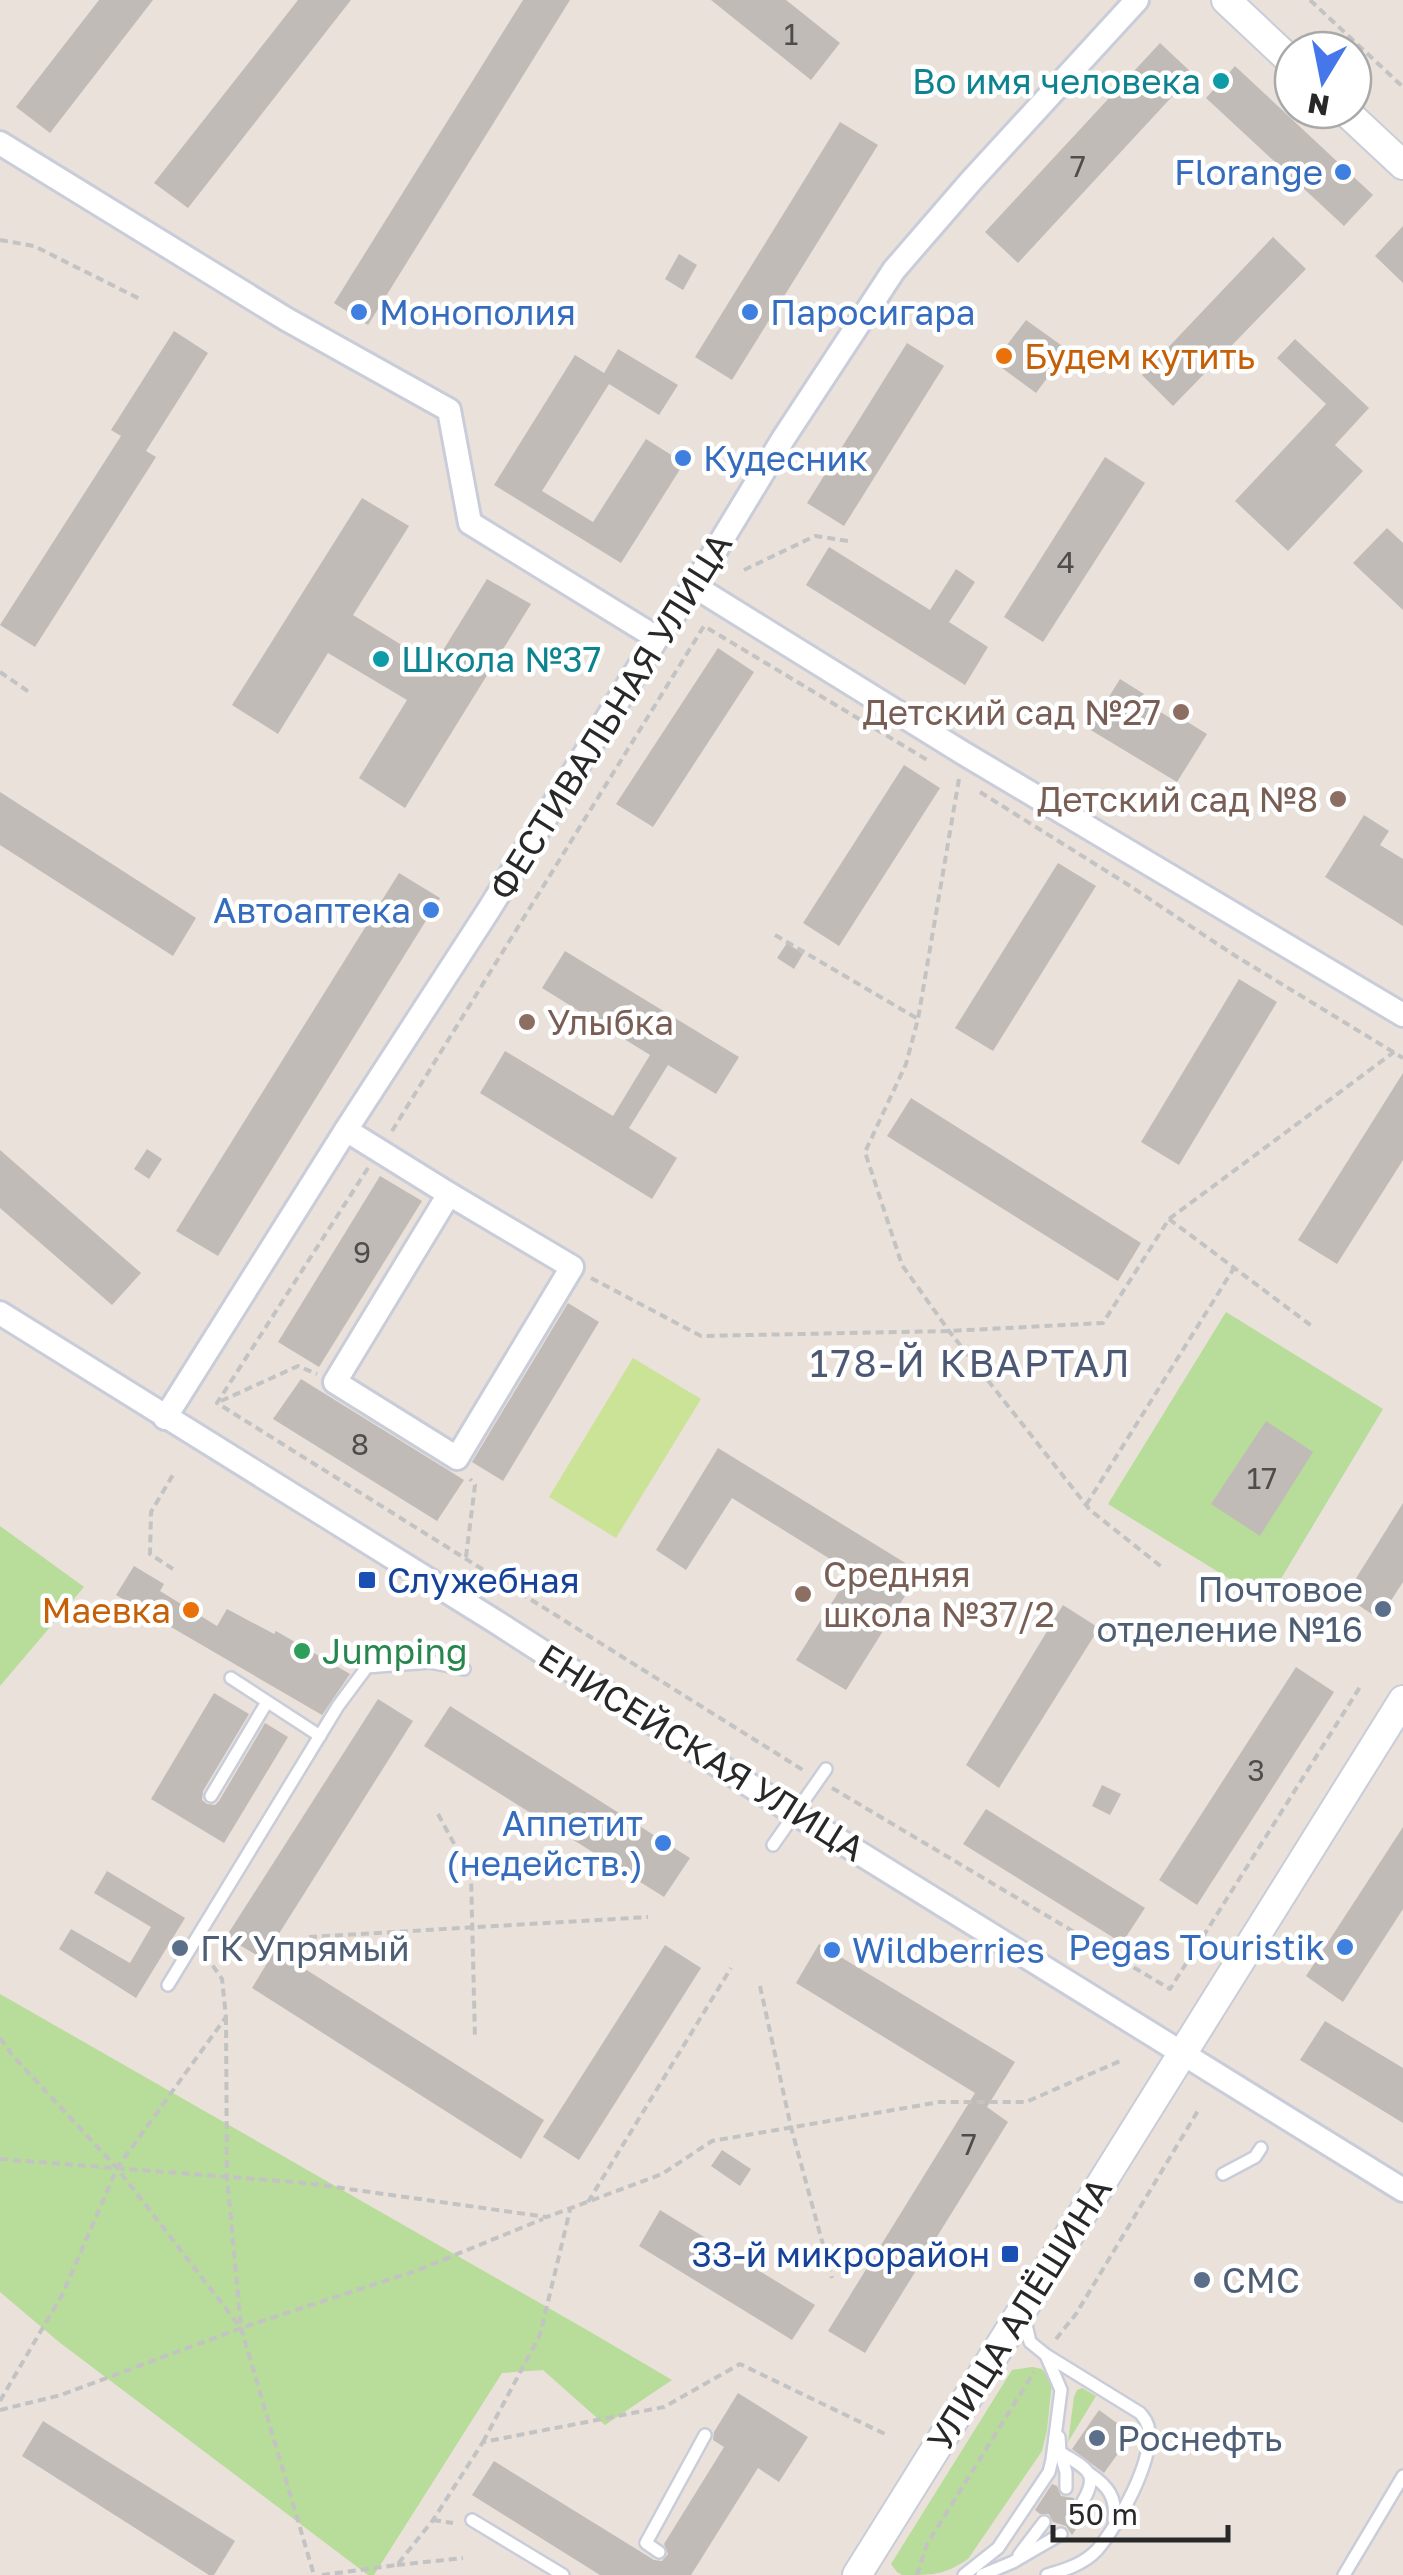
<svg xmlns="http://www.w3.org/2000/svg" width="1403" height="2575" font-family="'Golos Text',sans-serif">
	<rect width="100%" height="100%" fill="#e9e1da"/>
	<!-- green -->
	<g fill="#b8dc9a">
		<polygon points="1226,1312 1383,1409 1267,1602 1108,1504"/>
		<polygon points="0,1526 84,1587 0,1686"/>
		<polygon points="0,1994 587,2330 672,2380 605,2425 543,2370 502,2373 374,2575 368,2575 59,2342 0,2292"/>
		<path d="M1032,2367L1042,2369L1052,2382L1047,2430L1042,2451L968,2559C944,2575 934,2575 902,2575L897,2572L891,2564L1012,2370Z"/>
		<polygon points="1082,2388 1096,2396 1068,2442 1074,2397 1077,2390"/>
	</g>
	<!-- pitch -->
	<polygon fill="#cbe396" points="633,1358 701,1399 616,1538 549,1497"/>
	<!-- building -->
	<g fill="#c1bbb7">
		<polygon points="99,0 153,0 50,133 16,107"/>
		<polygon points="298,0 351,0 188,208 154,183"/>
		<polygon points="523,0 570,0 368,325 334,303"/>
		<polygon points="711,0 786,0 840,43 811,80"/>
		<polygon points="1160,43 1193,74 1018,263 985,232"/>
		<polygon points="1235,66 1373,195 1344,226 1206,98"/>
		<polygon points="840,122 878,145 732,380 695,357"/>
		<polygon points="1403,226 1403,283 1375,256"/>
		<polygon points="1273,237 1306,269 1173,406 1142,375"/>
		<polygon points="679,254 697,265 683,290 665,279"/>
		<polygon points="1026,320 1068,350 1036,393 994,362"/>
		<polygon points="174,331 208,353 146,451 156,457 35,647 0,625 121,436 111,430"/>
		<polygon points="1295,339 1369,408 1335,445 1363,471 1288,551 1235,501 1326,404 1277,358"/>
		<polygon points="907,343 944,366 844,526 807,503"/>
		<polygon points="618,349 678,385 659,415 609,384 542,491 593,522 646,439 684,463 621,563 494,485 575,355 604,373"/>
		<polygon points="1105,457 1145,483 1043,642 1004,617"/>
		<polygon points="362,498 409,526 353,615 434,665 487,579 531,604 405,808 359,778 407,700 328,653 278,734 232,705"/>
		<polygon points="1387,528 1403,543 1403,610 1353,563"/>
		<polygon points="829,547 930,610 956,569 975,582 949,622 988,647 965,685 806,585"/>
		<polygon points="718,648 754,672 653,827 616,804"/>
		<polygon points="1120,679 1144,694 1140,699 1178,723 1181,718 1207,734 1177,782 1089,729"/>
		<polygon points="904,765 940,788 839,946 803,923"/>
		<polygon points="0,792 196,918 173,956 0,845"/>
		<polygon points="1364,815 1389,831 1380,845 1403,859 1403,926 1325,877"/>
		<polygon points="1058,863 1096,886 993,1051 955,1028"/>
		<polygon points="399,873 440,898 218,1256 176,1231"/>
		<polygon points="787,943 803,954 794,969 777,958"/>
		<polygon points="565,951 739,1057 716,1094 668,1065 629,1128 677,1158 652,1199 480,1093 505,1051 613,1116 650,1055 542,988"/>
		<polygon points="1239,979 1277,1002 1179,1165 1141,1142"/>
		<polygon points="1403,1073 1403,1160 1337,1264 1298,1240"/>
		<polygon points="911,1098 1141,1243 1118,1281 887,1136"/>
		<polygon points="147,1149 162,1159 149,1179 134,1169"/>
		<polygon points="0,1150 141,1273 112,1305 0,1208"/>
		<polygon points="380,1176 422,1201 319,1367 278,1342"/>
		<polygon points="568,1303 599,1322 503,1481 472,1462"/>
		<polygon points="301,1379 464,1480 437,1521 273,1419"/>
		<polygon points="1266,1421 1313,1452 1260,1536 1211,1504"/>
		<polygon points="718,1448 920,1572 846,1690 796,1660 851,1572 732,1498 686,1570 656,1550"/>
		<polygon points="1403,1503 1403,1582 1379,1619 1345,1596"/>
		<polygon points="134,1566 164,1584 160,1591 217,1626 227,1609 274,1634 276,1631 350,1674 322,1715 116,1595"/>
		<polygon points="1063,1605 1099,1628 999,1788 966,1765"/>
		<polygon points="1296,1667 1334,1692 1197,1905 1159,1880"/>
		<polygon points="214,1693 249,1714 203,1791 202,1800 207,1804 215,1805 219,1801 265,1723 288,1737 224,1843 151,1799"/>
		<polygon points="378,1699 413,1721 263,1959 226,1937"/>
		<polygon points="450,1706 690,1858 664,1897 424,1746"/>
		<polygon points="1102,1785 1121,1794 1110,1815 1092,1806"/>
		<polygon points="986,1809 1145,1908 1122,1943 963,1844"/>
		<polygon points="1403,1827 1403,1909 1343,2002 1306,1976"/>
		<polygon points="107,1871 185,1918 136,1998 59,1949 71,1929 130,1963 151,1927 94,1893"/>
		<polygon points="819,1944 1015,2062 987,2107 1008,2122 865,2353 828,2331 975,2093 796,1983"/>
		<polygon points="665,1945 701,1968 579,2160 543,2137"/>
		<polygon points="275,1950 544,2120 521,2159 252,1988"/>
		<polygon points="1325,2021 1403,2068 1403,2123 1300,2060"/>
		<polygon points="722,2150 751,2169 740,2186 711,2166"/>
		<polygon points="660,2210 815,2305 792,2340 639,2246"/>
		<polygon points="738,2393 808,2437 779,2482 758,2468 691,2575 600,2575 472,2495 494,2461 654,2560 662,2561 668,2554 664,2544 724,2447 713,2440 714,2432"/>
		<polygon points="1099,2410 1132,2434 1104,2473 1072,2449"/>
		<polygon points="43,2421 235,2541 214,2575 209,2575 22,2456"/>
		<polygon points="1052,2484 1057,2486 1061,2496 1074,2498 1075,2505 1078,2509 1084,2510 1090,2508 1072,2535 1066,2526 1053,2522 1049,2514 1040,2514 1035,2510"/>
	</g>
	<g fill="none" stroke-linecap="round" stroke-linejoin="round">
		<defs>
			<g id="service">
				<polyline points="231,1678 320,1736"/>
				<polyline points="211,1796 267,1702"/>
				<polyline points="773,1845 826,1769"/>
				<polyline points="168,1985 338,1706 367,1667 430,1662 464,1669"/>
				<polyline points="1223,2174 1255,2157 1261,2148"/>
				<path d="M1024,2316L1030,2342L1046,2355L1140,2413C1144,2418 1146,2419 1148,2426C1156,2458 1117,2527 1097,2550C1084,2564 1065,2570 1047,2575"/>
				<path d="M1059,2437L1060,2452C1084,2468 1101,2471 1083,2501"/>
				<polyline points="1060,2452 1066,2472 1066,2488"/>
				<path d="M1090,2474C1108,2486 1117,2498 1114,2520"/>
				<polyline points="472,2520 563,2575"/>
				<polyline points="659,2552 646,2543 705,2435"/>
				<polyline points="1019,2555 1044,2522"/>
				<polyline points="964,2575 998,2548 1049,2472 1052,2460 1061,2390 1046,2355"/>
				<polyline points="982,2575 1013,2562 1061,2534"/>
				<polyline points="1344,2575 1403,2476"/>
			</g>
			<g id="minor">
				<polyline points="0,143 286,319 449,410 470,523 657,638"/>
				<polyline points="694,586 963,753 1403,1015"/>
				<polyline points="346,1130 449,1194 572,1267 457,1458 335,1382 449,1194"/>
				<polyline points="0,1313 493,1620 743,1781 1403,2190"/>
				<polyline points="165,1418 346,1130 488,911 657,638 694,586 783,439 894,270 971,181 1137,0"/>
			</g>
			<g id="tertiary">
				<polyline points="1226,0 1293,63"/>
				<polyline points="1344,110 1403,165"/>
				<polyline points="857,2575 1403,1700"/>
			</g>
		</defs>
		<!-- service casing -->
		<use href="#service" stroke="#c9cdd9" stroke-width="16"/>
		<!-- minor casing -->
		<use href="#minor" stroke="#c9cdd9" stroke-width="28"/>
		<!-- tertiary casing -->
		<use href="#tertiary" stroke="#c9cdd9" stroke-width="32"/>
		<!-- path -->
		<g stroke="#c3c3c3" stroke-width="4" stroke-dasharray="8 5" stroke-linecap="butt">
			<polyline points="1310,0 1403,87"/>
			<polyline points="0,240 34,246 140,299"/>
			<polyline points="744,570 815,536 848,541"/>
			<polyline points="0,672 29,692"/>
			<polyline points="959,779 918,1019 906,1064 865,1152 902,1265 949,1331 1090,1510 1163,1568"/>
			<polyline points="980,792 1127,884 1234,955 1403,1058"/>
			<polyline points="775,935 918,1019"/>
			<polyline points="392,1131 704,626 929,761"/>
			<polyline points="368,1168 217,1403 803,1770"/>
			<polyline points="1169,1219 1313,1327"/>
			<polyline points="591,1278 701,1336 949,1331 1103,1323 1169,1219 1394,1052"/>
			<polyline points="221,1401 298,1366 317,1374"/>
			<polyline points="1086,1505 1234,1268"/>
			<polyline points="466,1557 475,1485 470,1479"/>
			<polyline points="173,1569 150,1554 151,1512 174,1473"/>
			<polyline points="832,1788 1170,1989 1360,1687"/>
			<polyline points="438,1814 471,1875 475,2038"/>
			<polyline points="309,1937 648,1917"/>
			<polyline points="760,1986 791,2127 832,2278"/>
			<polyline points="226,2017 227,2177 241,2327"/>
			<polyline points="0,2038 13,2056 117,2168 241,2328 314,2575"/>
			<polyline points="0,2159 306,2183 547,2217 662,2174 712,2141 940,2102 1026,2102 1120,2061"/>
			<polyline points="588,2202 731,1968"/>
			<polyline points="1056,2339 1076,2314 1199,2109"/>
			<polyline points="0,2401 63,2293 117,2168 226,2017 222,1979 211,1963"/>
			<polyline points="0,2410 61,2395 241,2328 418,2270 543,2219"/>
			<polyline points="483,2442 540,2335 570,2210"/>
			<polyline points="433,2520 453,2523"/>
			<polyline points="397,2565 463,2558"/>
			<polyline points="322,2575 397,2565 433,2520 483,2442 664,2407 740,2364 885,2434"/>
			<polyline points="917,2575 927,2544 1034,2372"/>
		</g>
		<!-- service -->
		<use href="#service" stroke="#fff" stroke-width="11"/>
		<!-- minor -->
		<use href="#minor" stroke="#fff" stroke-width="22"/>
		<!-- tertiary -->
		<use href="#tertiary" stroke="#fff" stroke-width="28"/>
	</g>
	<!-- markers -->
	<g fill="#0f9aa8" stroke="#fff" stroke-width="4">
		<circle cx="1221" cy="81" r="10"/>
		<circle cx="381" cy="659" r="10"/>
	</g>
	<g fill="#3f7fe0" stroke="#fff" stroke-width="4">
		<circle cx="1343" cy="172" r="10"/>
		<circle cx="359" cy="312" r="10"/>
		<circle cx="750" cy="312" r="10"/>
		<circle cx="683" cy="458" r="10"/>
		<circle cx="431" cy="910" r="10"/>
		<circle cx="663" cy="1843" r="10"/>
		<circle cx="1345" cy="1947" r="10"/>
		<circle cx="832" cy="1950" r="10"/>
	</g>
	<g fill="#e8710a" stroke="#fff" stroke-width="4">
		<circle cx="1004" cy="356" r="10"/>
		<circle cx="191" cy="1610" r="10"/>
	</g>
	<g fill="#8d6e63" stroke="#fff" stroke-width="4">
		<circle cx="1181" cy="712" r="10"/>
		<circle cx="1338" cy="799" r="10"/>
		<circle cx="527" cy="1022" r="10"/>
		<circle cx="803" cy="1594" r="10"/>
	</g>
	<g fill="#1a4fb4" stroke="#fff" stroke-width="4">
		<rect x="357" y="1570" width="20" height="20" rx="5"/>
		<rect x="1000" y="2244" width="20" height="20" rx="5"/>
	</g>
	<g fill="#5c6f8a" stroke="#fff" stroke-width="4">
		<circle cx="1383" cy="1609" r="10"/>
		<circle cx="180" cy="1948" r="10"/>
		<circle cx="1202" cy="2280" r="10"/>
		<circle cx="1097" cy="2438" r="10"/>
	</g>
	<circle fill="#2e9e5b" stroke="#fff" stroke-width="4" cx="302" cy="1651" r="10"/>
	<g text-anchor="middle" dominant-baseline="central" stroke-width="9" stroke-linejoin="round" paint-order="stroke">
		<!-- number labels -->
		<g font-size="30" fill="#4e4d4c">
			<text x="791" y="34">1</text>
			<text x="1078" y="166">7</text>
			<text x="1066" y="562">4</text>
			<text x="362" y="1252">9</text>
			<text x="360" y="1444">8</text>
			<text x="1262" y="1478">17</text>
			<text x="1256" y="1770">3</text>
			<text x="969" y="2144">7</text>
		</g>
		<!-- culture labels -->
		<g font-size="35" fill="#0d838f" stroke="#fff" text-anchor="end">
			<text x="1201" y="81">Во имя человека</text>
			<text x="401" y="659" text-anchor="start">Школа №37</text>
		</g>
		<!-- shop labels -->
		<g font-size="35" fill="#366cbe" stroke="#fff" text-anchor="end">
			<text x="1323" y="172">Florange</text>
			<text x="379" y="312" text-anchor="start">Монополия</text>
			<text x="770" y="312" text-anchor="start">Паросигара</text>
			<text x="703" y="458" text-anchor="start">Кудесник</text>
			<text x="411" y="910">Автоаптека</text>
			<text x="643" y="1823">Аппетит<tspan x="643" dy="40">(недейств.)</tspan></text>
			<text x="1325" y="1947">Pegas Touristik</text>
			<text x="852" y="1950" text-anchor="start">Wildberries</text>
		</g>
		<!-- food labels -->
		<g font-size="35" fill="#c56008" stroke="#fff" text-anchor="start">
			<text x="1024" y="356">Будем кутить</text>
			<text x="171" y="1610" text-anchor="end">Маевка</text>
		</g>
		<!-- education labels -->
		<g font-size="35" fill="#785e54" stroke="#fff" text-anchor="end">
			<text x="1161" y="712">Детский сад №27</text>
			<text x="1318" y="799">Детский сад №8</text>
			<text x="547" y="1022" text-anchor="start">Улыбка</text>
			<text x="823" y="1574" text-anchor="start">Средняя<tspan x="823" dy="40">школа №37/2</tspan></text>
		</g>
		<!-- street labels -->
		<g font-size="35" fill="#282828" stroke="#fff">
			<text transform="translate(610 716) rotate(-58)">ФЕСТИВАЛЬНАЯ УЛИЦА</text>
			<text transform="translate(702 1752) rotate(32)">ЕНИСЕЙСКАЯ УЛИЦА</text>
			<text transform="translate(1019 2314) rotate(-58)">УЛИЦА АЛЁШИНА</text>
		</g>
		<!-- transit labels -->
		<g font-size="35" fill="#164399" stroke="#fff" text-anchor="start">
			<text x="387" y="1580">Служебная</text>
			<text x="990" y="2254" text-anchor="end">33-й микрорайон</text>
		</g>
		<!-- service labels -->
		<g font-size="35" fill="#4e5e75" stroke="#fff" text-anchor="start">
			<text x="1363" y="1589" text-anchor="end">Почтовое<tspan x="1363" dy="40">отделение №16</tspan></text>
			<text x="200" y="1948">ГК Упрямый</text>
			<text x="1222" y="2280">СМС</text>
			<text x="1117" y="2438">Роснефть</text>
		</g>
		<!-- leisure labels -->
		<g font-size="35" fill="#27864d" stroke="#fff" text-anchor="start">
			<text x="322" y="1651">Jumping</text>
		</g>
		<!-- neighbourhood labels -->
		<g font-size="38" letter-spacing="2.5" fill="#4c5874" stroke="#fff">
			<text x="971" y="1362">178-Й КВАРТАЛ</text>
		</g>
	</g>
	<!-- north arrow -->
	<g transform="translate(1323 80) rotate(190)"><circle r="48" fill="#ffffff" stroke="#a9a9a9" stroke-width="2.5"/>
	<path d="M0-8L18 38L0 25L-18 38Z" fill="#4577eb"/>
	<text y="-15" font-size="28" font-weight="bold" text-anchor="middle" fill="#282828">N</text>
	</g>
	<!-- scale -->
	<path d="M1053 2525v15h175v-15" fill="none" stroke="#282828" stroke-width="5"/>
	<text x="1068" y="2525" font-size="30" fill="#282828" stroke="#ffffff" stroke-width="8" paint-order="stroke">50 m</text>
</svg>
